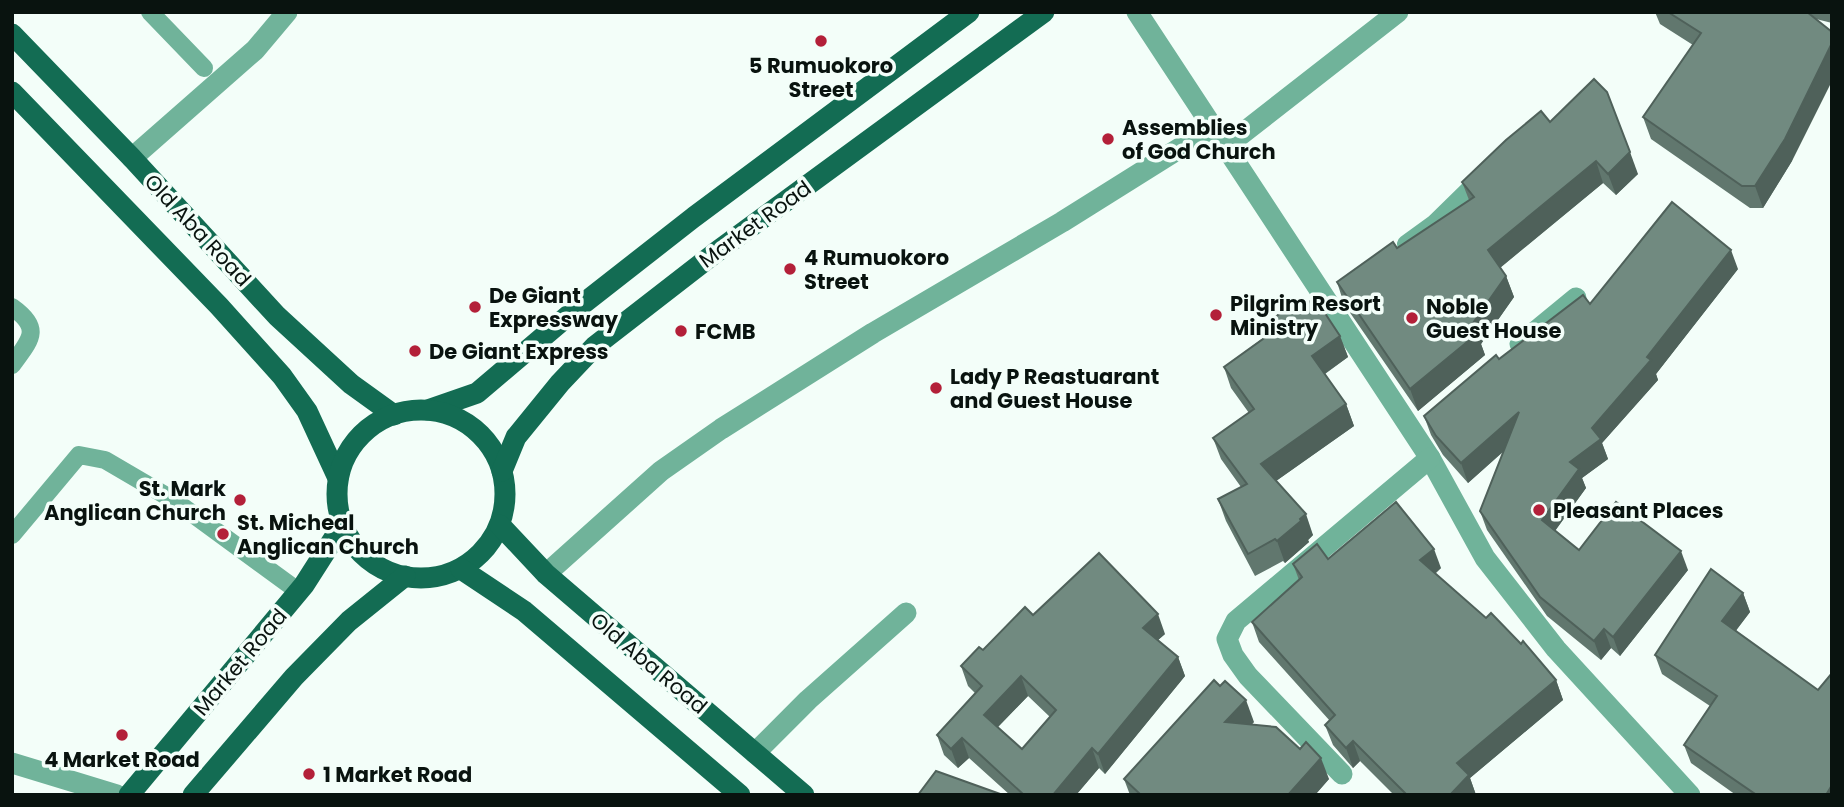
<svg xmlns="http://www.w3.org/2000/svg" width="1844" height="807" font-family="Poppins,sans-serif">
	<rect width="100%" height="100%" fill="#f3fef9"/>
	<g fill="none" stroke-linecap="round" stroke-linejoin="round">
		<!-- lane -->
		<g stroke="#70b39a" stroke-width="18">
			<polyline points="150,12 204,68"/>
			<polyline points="1406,244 1435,223 1482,177"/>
			<path d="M12,307C43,329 30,340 12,365"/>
			<polyline points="12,535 79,455 105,460 175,501 298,591"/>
		</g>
		<!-- street -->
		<g stroke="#70b39a" stroke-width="21">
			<polyline points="1137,12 1430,458 1485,558 1556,649 1690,795"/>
			<polyline points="1225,147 1398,12"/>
			<polyline points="132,158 255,50 287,12"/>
			<polyline points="1520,344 1576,298"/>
			<polyline points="546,574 661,471 721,429 873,333 1062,222 1212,128"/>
			<polyline points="755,753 808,700 906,613"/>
			<polyline points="12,763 117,795"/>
			<polyline points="1342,774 1248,676 1233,655 1227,639 1236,621 1430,458"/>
		</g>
		<!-- primary -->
		<g stroke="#136c53" stroke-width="21">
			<polyline points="12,34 132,158 277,316 351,384 394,415"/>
			<polyline points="12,92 219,306 282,376 307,411 338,478"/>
			<polyline points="428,410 477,393 570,314 694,217 969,12"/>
			<circle cx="421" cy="494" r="84"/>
			<polyline points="502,471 516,437 560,383 595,346 715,253 1044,12"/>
			<polyline points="500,525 546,574 804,795"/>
			<polyline points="461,569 524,611 740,795"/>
			<polyline points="129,795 304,585 343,524"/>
			<polyline points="193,795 294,677 349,621 405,576"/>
		</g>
	</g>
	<!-- wall -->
	<g fill="#61776e" fill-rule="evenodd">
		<polygon points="1655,12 1832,12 1832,23 1816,19 1792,161 1763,208 1750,208 1651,139 1643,117 1693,45 1660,24"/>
		<polygon points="1550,122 1638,174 1616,195 1603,183 1500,268 1506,276 1514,297 1481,344 1485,355 1418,411 1344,304 1337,282 1397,248 1469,200 1462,182"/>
		<polygon points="1738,269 1656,374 1658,380 1602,443 1608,459 1582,478 1586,488 1555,531 1579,550 1688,570 1620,656 1611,648 1601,660 1547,616 1487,530 1480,511 1504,451 1468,483 1443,455 1431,435 1424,416 1499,359 1590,304"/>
		<polygon points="1303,306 1340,336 1348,357 1325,374 1346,404 1354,426 1276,481 1313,535 1308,540 1309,542 1285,563 1283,561 1255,576 1226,521 1218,499 1241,487 1221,459 1213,438 1249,413 1231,388 1224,367 1274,330 1271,320"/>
		<polygon points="1328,559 1441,568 1435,574 1556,680 1563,700 1470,778 1476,795 1394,795 1360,761 1353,768 1333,745 1325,725 1330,721 1259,642 1252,622 1299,580 1293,564"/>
		<polygon points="1743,593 1750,612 1736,630 1832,795 1736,795 1691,763 1684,745 1710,706 1662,674 1655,655"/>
		<path d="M1033,615L1165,634L1158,640L1178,657L1185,676L1105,774L1099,768L1076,795H1010L969,758L958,768L944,755L937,735L975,693L968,686L961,666ZM1028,696L1050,717L1022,749L998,727Z"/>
		<polygon points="1254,722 1251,725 1329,779 1315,795 1130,795 1124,779"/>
	</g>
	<!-- shaded-wall -->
	<g fill="#4f615a">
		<polygon points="1832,43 1832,81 1792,161 1763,208 1755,186"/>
		<polygon points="1630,152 1638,174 1616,195 1608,174"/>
		<polygon points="1596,161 1603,183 1496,271 1488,250"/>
		<polygon points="1731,250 1738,269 1656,374 1658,380 1602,443 1608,459 1582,478 1586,488 1549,539 1542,520 1570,462 1592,428"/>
		<polygon points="1506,276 1514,297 1481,344 1485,355 1418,411 1410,389 1471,326"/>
		<polygon points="1340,336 1348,357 1320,377 1312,356"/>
		<polygon points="1346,404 1354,426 1269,486 1261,464"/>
		<polygon points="1519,412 1526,431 1468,483 1461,463"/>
		<polygon points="1306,514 1313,535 1308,540 1309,542 1285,563 1277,541"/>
		<polygon points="1434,549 1441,568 1427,580 1420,560"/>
		<polygon points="1681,551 1688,570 1620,656 1613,637"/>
		<polygon points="1743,593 1750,612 1729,640 1722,621"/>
		<polygon points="1158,614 1165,634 1150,647 1143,628"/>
		<polygon points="1604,629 1611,648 1601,660 1594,641"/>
		<polygon points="1178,657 1185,676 1105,774 1098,754"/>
		<polygon points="1021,676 1028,696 991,734 984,715"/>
		<polygon points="1556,680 1563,700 1470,778 1476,795 1450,795 1457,763"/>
		<polygon points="1246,700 1254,722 1233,744 1225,722"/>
		<polygon points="962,738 969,758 958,768 951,749"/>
		<polygon points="1353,741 1360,761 1353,768 1346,748"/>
		<polygon points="1092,748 1099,768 1076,795 1053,795"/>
		<polygon points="1321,758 1329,779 1315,795 1288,795"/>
		<polygon points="1832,785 1832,795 1826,795"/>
	</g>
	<!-- building -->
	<g fill="#718a80" stroke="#4f615a" stroke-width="2" fill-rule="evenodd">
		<polygon points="1668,12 1807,12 1832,32 1832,43 1785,139 1755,186 1742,186 1643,117 1701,33"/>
		<polygon points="1594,79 1607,92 1630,152 1608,174 1596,161 1488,250 1506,276 1471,326 1478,333 1410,389 1337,282 1393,242 1397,248 1474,197 1462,182 1506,140 1541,111 1550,122"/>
		<polygon points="1672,202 1731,250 1647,357 1651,360 1592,428 1601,439 1570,462 1579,469 1542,520 1579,550 1616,502 1681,551 1613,637 1604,629 1594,641 1540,597 1480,511 1519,412 1461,463 1436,436 1424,416 1496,355 1499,359 1583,295 1590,304"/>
		<polygon points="1315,298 1340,336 1312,356 1346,404 1261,464 1306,514 1300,519 1301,521 1277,541 1275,539 1248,554 1218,499 1247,484 1213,438 1254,409 1224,367 1277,329 1271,320 1299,300 1303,306"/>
		<polygon points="1396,502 1434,549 1420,560 1486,618 1491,613 1521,644 1523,641 1556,680 1457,763 1469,775 1450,795 1407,795 1353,741 1346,748 1325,725 1335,715 1252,622 1302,577 1293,564 1317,544 1328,559"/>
		<path d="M1099,553L1158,614L1143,628L1178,657L1098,754L1092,748L1053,795H1024L962,738L951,749L937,735L982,686L961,666L979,647L983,650L1025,607L1033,615ZM1021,676L1056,710L1022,749L984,715Z"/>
		<polygon points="1711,569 1743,593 1722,621 1818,690 1832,673 1832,785 1826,795 1754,795 1755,794 1684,745 1717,696 1655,655"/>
		<polygon points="1214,680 1220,686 1225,681 1246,700 1225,722 1276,727 1300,749 1306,742 1321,758 1288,795 1141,795 1124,779"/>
		<polygon points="936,771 1003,795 918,795"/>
	</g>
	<!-- markers -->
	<g fill="#b32039" stroke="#f3fef9" stroke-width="2.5">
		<circle cx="821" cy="41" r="7"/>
		<circle cx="1108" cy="139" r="7"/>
		<circle cx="790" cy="269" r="7"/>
		<circle cx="475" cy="307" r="7"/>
		<circle cx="1216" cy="315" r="7"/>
		<circle cx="1412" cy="318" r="7"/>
		<circle cx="681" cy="331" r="7"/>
		<circle cx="415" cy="351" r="7"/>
		<circle cx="936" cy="388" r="7"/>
		<circle cx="240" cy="500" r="7"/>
		<circle cx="1539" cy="510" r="7"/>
		<circle cx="223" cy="534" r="7"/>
		<circle cx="122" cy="735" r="7"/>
		<circle cx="309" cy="774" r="7"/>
	</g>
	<g text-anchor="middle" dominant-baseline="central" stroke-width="7" stroke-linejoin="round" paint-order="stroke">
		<!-- poi labels -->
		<g font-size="21" font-weight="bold" fill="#09130f" stroke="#f3fef9" text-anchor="start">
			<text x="821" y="65" text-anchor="middle">5 Rumuokoro<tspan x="821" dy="24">Street</tspan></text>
			<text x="1122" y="127">Assemblies<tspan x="1122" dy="24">of God Church</tspan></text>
			<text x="804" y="257">4 Rumuokoro<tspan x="804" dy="24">Street</tspan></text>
			<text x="489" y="295">De Giant<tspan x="489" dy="24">Expressway</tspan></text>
			<text x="1230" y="303">Pilgrim Resort<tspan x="1230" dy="24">Ministry</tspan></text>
			<text x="1426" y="306">Noble<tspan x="1426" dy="24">Guest House</tspan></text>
			<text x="695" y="331">FCMB</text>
			<text x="429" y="351">De Giant Express</text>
			<text x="950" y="376">Lady P Reastuarant<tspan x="950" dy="24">and Guest House</tspan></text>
			<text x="226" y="488" text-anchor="end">St. Mark<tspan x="226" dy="24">Anglican Church</tspan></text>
			<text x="1553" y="510">Pleasant Places</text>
			<text x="237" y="522">St. Micheal<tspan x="237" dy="24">Anglican Church</tspan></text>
			<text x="122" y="759" text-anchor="middle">4 Market Road</text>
			<text x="323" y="774">1 Market Road</text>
		</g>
		<!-- street labels -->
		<g font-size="21" fill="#09130f" stroke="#f3fef9">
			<text transform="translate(755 224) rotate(-36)">Market Road</text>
			<text transform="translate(198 230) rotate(47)">Old Aba Road</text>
			<text transform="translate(240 662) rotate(-50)">Market Road</text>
			<text transform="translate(649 663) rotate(40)">Old Aba Road</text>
		</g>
	</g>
	<!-- border -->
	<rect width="1844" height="807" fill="none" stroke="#09130f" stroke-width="28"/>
</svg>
